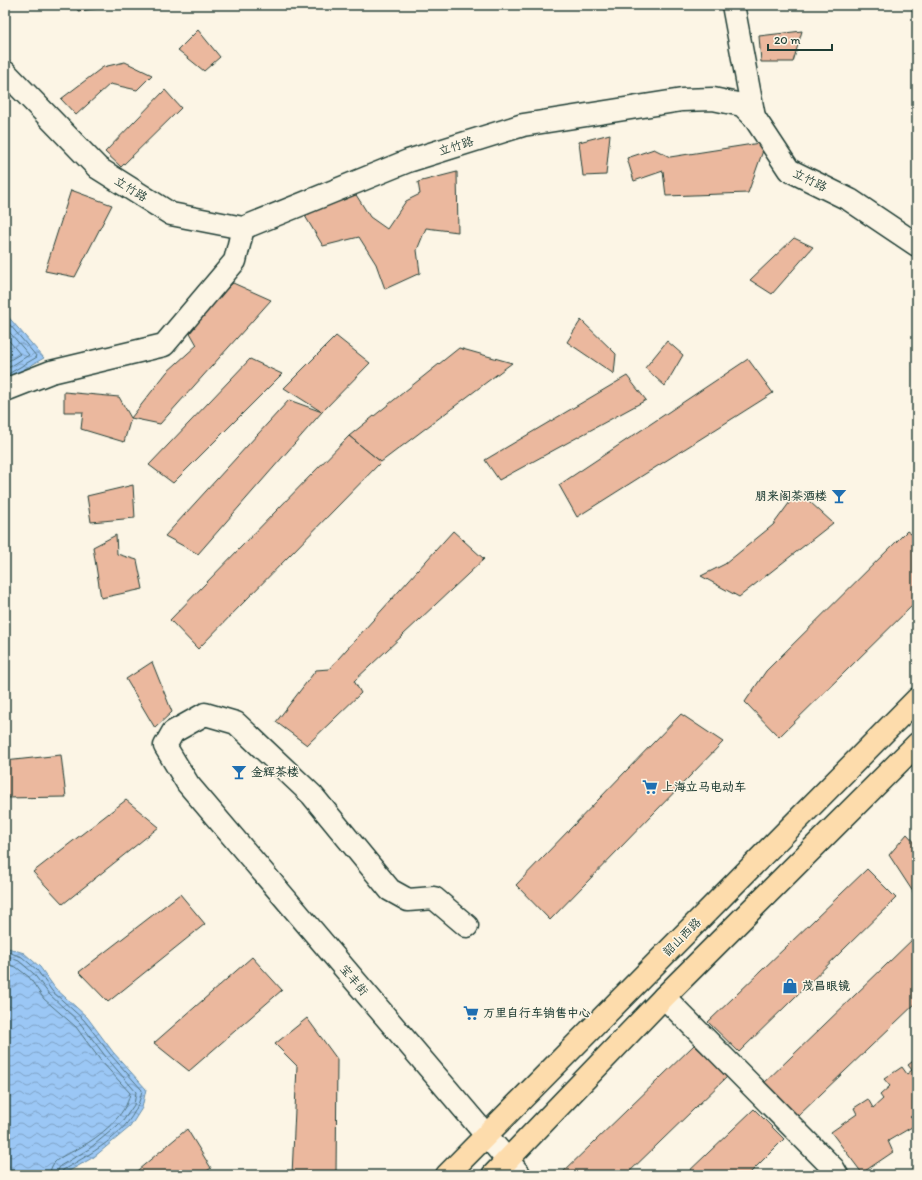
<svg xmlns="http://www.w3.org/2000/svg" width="922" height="1180" font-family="Itim,'LXGW WenKai TC',sans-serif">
	<defs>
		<pattern id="water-waves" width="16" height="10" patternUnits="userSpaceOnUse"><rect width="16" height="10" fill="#9bc7f5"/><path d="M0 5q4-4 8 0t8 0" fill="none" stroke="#7ea3c7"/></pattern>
	</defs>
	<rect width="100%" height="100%" fill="#fcf5e5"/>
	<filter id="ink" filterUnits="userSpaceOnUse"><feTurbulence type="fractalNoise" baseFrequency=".025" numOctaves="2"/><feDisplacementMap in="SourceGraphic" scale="8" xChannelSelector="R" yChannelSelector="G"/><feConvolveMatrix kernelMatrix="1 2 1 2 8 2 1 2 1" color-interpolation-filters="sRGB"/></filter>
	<g filter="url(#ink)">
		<!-- water -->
		<g fill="url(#water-waves)" stroke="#6990a8">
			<polygon points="5,313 44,358 5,380"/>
			<polygon points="5,947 24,953 40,967 55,988 87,1017 113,1052 146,1089 142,1108 130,1127 94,1157 62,1175 5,1175"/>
		</g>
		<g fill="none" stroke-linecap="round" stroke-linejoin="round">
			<!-- shore -->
			<g stroke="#517481" stroke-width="1">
				<polyline points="5,319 37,357 5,376"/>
				<polyline points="5,327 29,355 5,370"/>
				<polyline points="5,336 20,354 5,363"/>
				<path d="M5,951L22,957L37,970L52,991L84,1020L110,1054L142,1090C136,1130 95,1151 63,1170L61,1175"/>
				<polyline points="5,956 19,961 33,973 49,994 80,1023 106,1057 136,1092 134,1105 123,1121 89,1149 60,1166 56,1175"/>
				<path d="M5,963L16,967L29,977L44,999L76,1027L101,1061L130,1093C127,1115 99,1137 81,1147C73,1152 60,1156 54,1163C51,1167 50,1171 50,1175"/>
			</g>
		</g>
		<!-- building -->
		<g fill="#ebb89e" stroke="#1f3d34">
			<polygon points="77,5 124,5 78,11"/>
			<polygon points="198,30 220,57 204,71 178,50"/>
			<polygon points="802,31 793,62 761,62 759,36"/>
			<polygon points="125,62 152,75 137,90 110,84 76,115 61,99 103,67"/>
			<polygon points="165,90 181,108 121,167 105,152"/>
			<polygon points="610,134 606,175 583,176 579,142"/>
			<polygon points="766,142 748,193 666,196 663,171 634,181 627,158 654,149 670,157"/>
			<polygon points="457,172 458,232 426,228 417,250 420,273 385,289 376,264 359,237 323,246 305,216 353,190 370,217 387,229 406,201 420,194 418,182"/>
			<polygon points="71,190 112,205 75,277 45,271"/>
			<polygon points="794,238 813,247 772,294 750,280"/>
			<polygon points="233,283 271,300 160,424 131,418 167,372 197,345 185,324"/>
			<polygon points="581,320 616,354 614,374 567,342"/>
			<polygon points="336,336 370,363 322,412 284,388"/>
			<polygon points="667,341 683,355 665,386 645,368"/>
			<polygon points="459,348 512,363 381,462 349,436"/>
			<polygon points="250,359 282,374 173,483 149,465"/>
			<polygon points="748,359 773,393 577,517 559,485"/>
			<polygon points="627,376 646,400 499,480 485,460"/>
			<polygon points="64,392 119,397 131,418 124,442 81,429 83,412 64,412"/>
			<polygon points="289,400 322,412 198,554 165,536"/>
			<polygon points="349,436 381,462 198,649 170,620"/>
			<polygon points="133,485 135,518 91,522 87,496"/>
			<polygon points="798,491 833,523 739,597 701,576 725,564 773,525"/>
			<polygon points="453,531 484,559 354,681 361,693 307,745 276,722 316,670 329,669"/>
			<polygon points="907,531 917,538 917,601 779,737 745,702 766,671"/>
			<polygon points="116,535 117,554 137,560 143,589 101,598 93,547"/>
			<polygon points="152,662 172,712 155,728 126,679"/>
			<polygon points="681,714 723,742 550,920 516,885"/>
			<polygon points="61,755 66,797 5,798 5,761"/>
			<polygon points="126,800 159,827 63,904 33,872"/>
			<polygon points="907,834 917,845 917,854 912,861 917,868 917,898 889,855"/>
			<polygon points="867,869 896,898 739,1052 708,1022"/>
			<polygon points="180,894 205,924 108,1002 79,972"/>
			<polygon points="917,935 917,1002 797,1117 760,1087"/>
			<polygon points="252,957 282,990 189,1071 154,1043"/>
			<polygon points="307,1018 337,1059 336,1175 313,1175 308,1171 304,1175 292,1175 297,1066 275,1044"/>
			<polygon points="694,1045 728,1076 626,1175 560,1175"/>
			<polygon points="917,1058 917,1112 910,1117 917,1124 888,1141 893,1152 862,1173 831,1132 857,1114 854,1108 868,1099 873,1108 883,1099 880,1095 890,1086 884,1079 902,1067 907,1074 912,1070 908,1065"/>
			<polygon points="754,1109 784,1139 748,1175 685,1175"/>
			<polygon points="187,1129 211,1168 202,1175 132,1175"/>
			<polygon points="308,1171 313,1175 304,1175"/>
		</g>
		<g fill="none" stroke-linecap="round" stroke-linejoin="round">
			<defs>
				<g id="minor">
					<polyline points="733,5 754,117"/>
					<polyline points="5,72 98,168 171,214 243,228 408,161 523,125 682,100 713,99 742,105 754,117 789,170 850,200 917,245"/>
					<polyline points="5,390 51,372 164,345 235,261 243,228"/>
					<polyline points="467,926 434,898 408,900 390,890 312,795 236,723 205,714 173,732 165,746 188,784 520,1175"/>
					<polyline points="664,997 833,1168 837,1175"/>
				</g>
				<g id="primary">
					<polyline points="447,1175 917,699"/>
					<polyline points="493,1175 664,997 917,744"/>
				</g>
			</defs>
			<!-- minor casing -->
			<use href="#minor" stroke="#1f3d34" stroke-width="25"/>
			<!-- primary casing -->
			<use href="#primary" stroke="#1f3d34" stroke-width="25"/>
			<!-- minor -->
			<use href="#minor" stroke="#fcf5e5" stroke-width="22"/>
			<!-- primary -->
			<use href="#primary" stroke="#fddcac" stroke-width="22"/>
		</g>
	</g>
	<!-- icons -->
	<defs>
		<symbol id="bar-bare" viewBox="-9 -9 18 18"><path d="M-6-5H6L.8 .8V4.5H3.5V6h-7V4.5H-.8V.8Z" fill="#1f6fb2" stroke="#fcf5e5" stroke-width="2.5" paint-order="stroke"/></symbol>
		<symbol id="supermarket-bare" viewBox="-9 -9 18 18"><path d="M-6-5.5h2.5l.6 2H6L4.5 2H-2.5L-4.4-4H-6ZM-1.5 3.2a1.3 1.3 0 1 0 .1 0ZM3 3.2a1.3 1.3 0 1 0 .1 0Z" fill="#1f6fb2" stroke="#fcf5e5" stroke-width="2.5" paint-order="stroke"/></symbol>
		<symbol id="shop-bare" viewBox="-9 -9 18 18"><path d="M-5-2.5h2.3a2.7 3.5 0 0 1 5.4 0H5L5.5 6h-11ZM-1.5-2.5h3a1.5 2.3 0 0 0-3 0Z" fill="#1f6fb2" stroke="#fcf5e5" stroke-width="2.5" paint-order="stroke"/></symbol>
	</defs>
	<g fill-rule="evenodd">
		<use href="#bar-bare" x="828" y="485" width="22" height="22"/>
		<use href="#bar-bare" x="228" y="761" width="22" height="22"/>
		<use href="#supermarket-bare" x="639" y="776" width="22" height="22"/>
		<use href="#shop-bare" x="779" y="975" width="22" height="22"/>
		<use href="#supermarket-bare" x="460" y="1002" width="22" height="22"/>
	</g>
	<g text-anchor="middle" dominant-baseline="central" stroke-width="3" stroke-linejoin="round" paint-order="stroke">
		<!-- street labels -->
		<g font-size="12" fill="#1f3d34" stroke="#fcf5e5">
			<text transform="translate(456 146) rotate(-18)">立竹路</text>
			<text transform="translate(810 180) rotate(26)">立竹路</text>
			<text transform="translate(131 189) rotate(32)">立竹路</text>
			<text transform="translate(682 937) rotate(-45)">韶山西路</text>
			<text transform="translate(354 980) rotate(50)">宝丰街</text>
		</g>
		<!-- poi labels -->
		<g font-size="12" font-weight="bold" fill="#1f3d34" stroke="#fcf5e5" text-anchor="start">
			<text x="827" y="496" text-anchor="end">朋来阁茶酒楼</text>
			<text x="251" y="772">金辉茶楼</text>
			<text x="662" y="787">上海立马电动车</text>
			<text x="802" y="986">茂昌眼镜</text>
			<text x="483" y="1013">万里自行车销售中心</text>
		</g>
	</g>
	<!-- margin -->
	<rect width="922" height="1180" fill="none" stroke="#fcf5e5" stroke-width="20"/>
	<rect x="10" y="10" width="902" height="1160" fill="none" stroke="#1f3d34" stroke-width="1.5" filter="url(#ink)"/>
	<!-- scale -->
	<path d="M768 44v6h64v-6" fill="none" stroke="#1f3d34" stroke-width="2"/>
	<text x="774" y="44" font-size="12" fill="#1f3d34" stroke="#fcf5e5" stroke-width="3" paint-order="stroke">20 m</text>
</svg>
